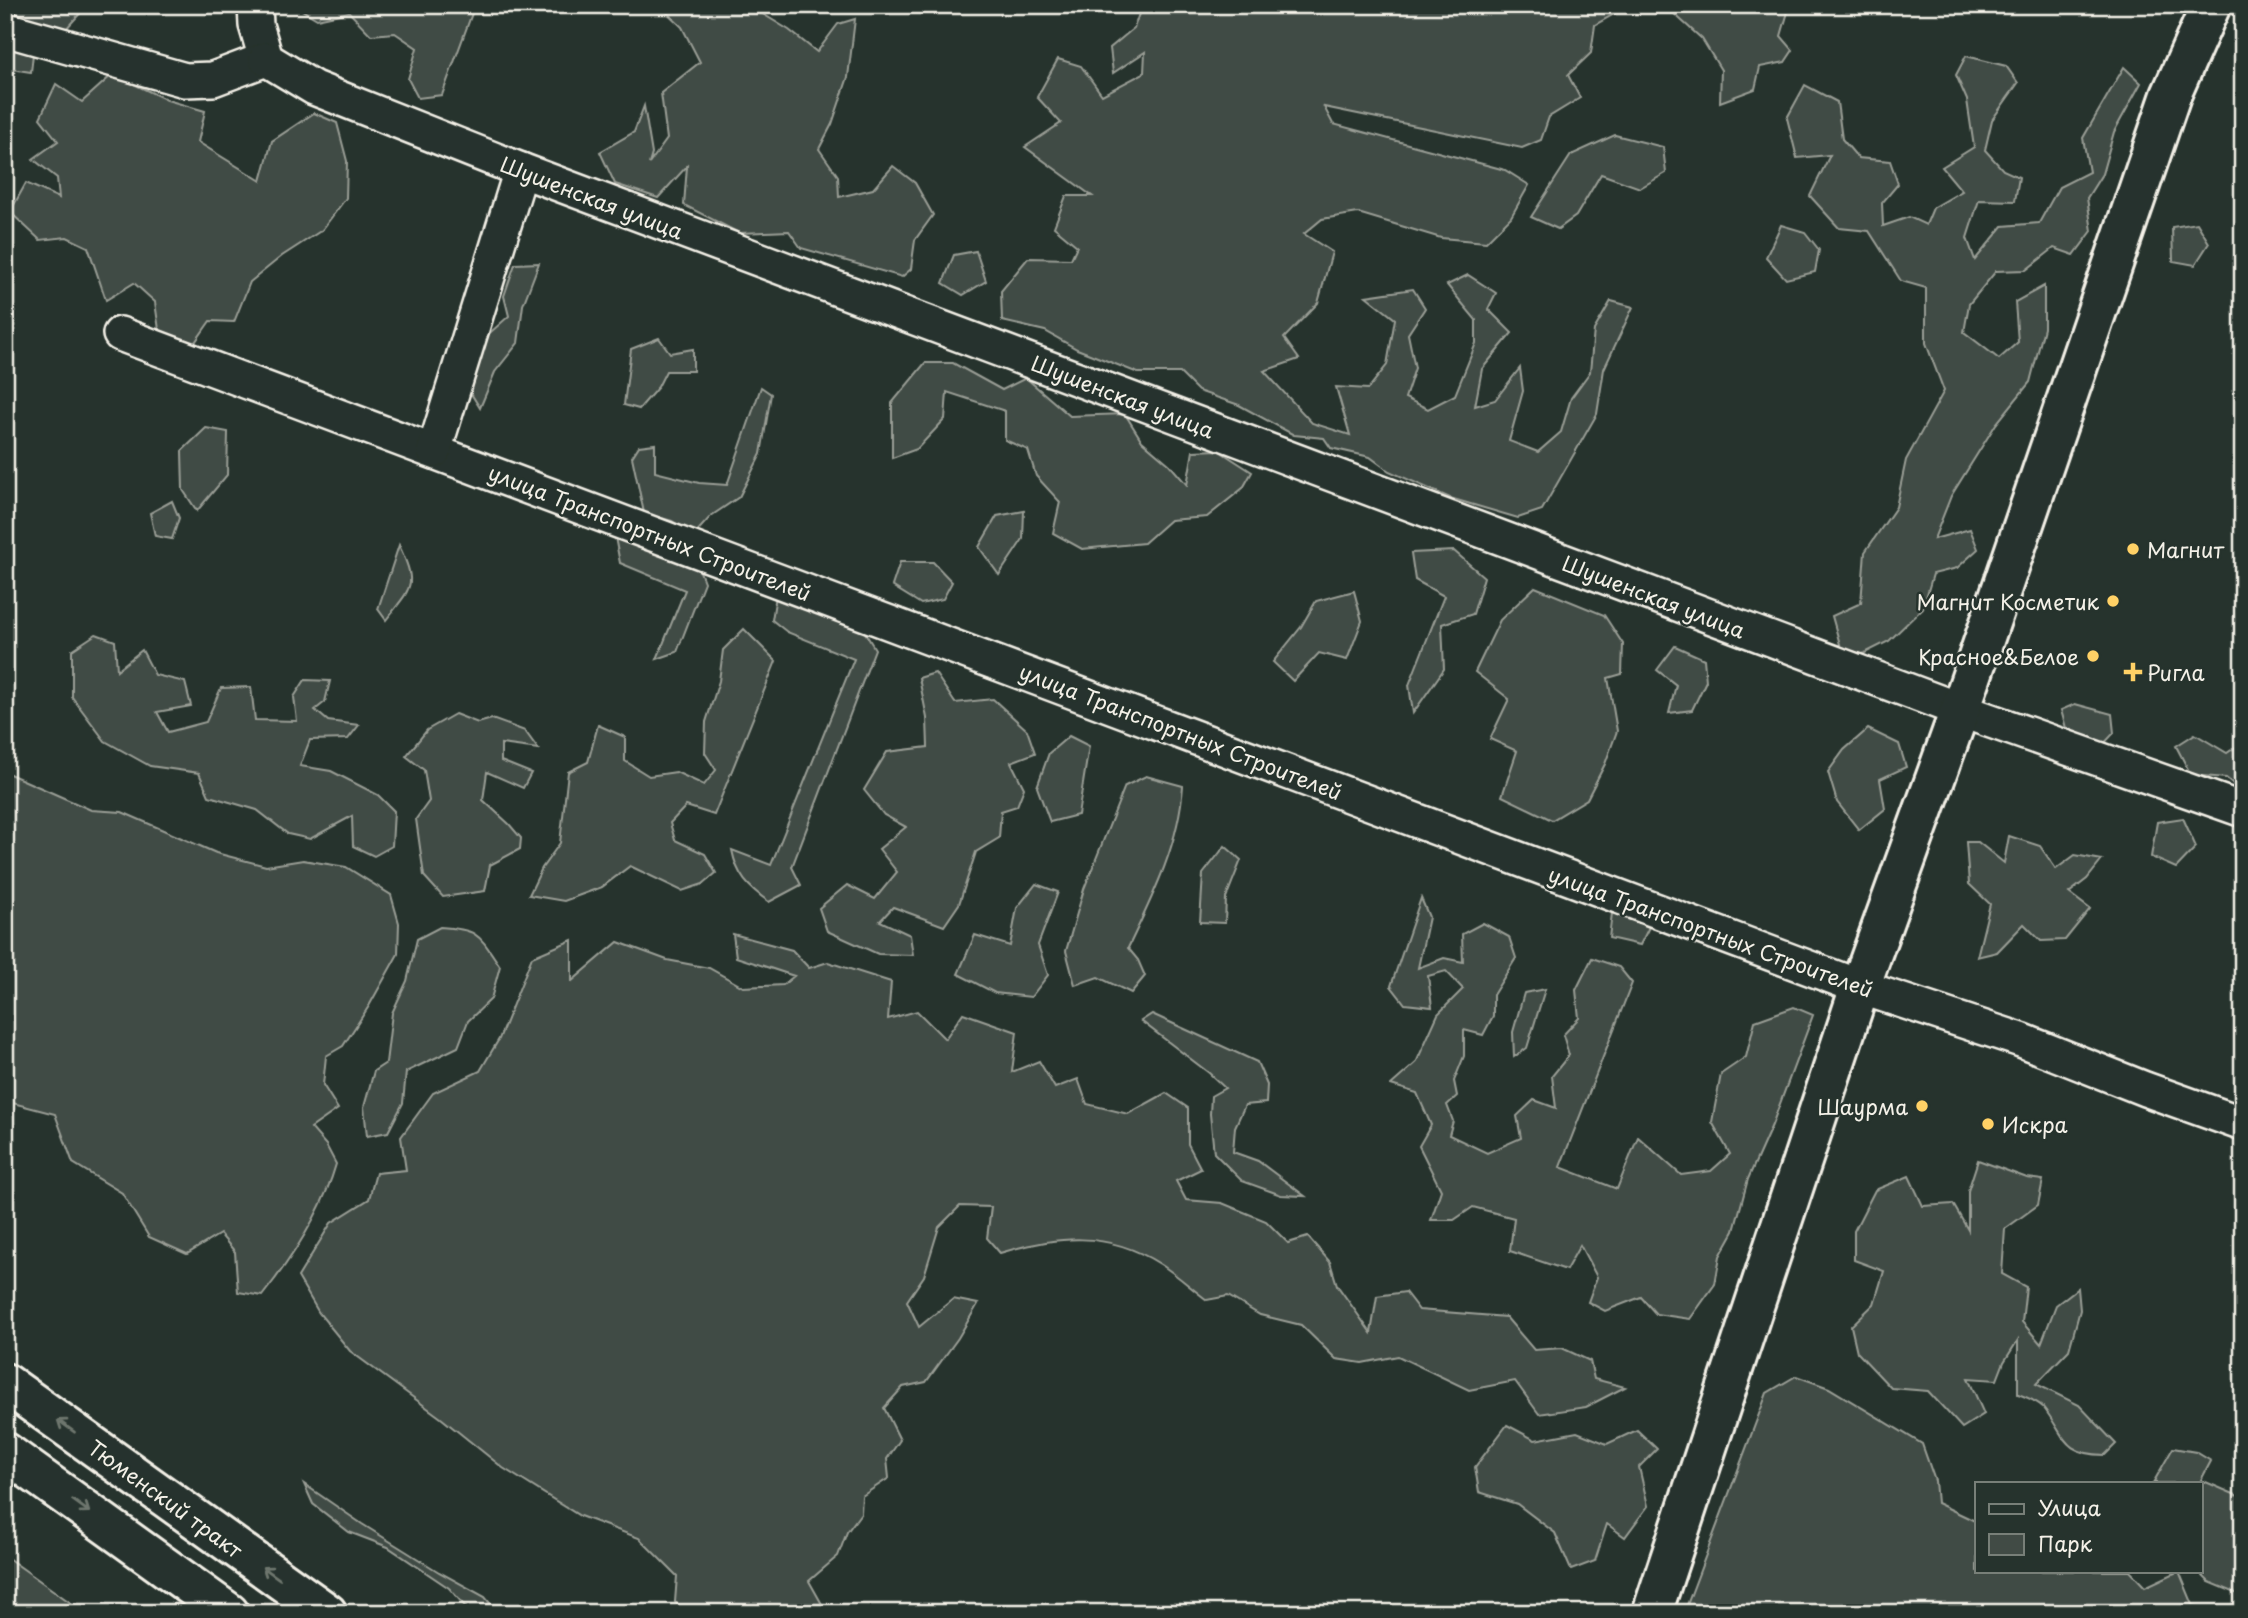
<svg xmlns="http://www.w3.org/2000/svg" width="2248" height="1618" font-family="'Playpen Sans',sans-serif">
	<rect width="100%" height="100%" fill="#26332d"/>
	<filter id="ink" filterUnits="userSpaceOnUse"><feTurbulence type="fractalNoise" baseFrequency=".0143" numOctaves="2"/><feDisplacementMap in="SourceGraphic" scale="14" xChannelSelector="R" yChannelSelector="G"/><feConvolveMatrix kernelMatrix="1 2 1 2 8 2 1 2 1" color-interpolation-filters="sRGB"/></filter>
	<g filter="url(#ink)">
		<!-- green -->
		<g fill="#414b45" stroke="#9a9e96" stroke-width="2">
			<polygon points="9,5 82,5 84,9 65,30 28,30"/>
			<polygon points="294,5 475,5 442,95 418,98 408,79 417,48 395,33 371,35 349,12 317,19"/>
			<polygon points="669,5 748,5 789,30 817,52 838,24 855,19 848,77 832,124 819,149 838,176 839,197 873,189 893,166 915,183 933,215 915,240 911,269 902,277 801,248 789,231 739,233 684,205 687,166 658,198 615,184 600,152 634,132 644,106 652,154 649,164 667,139 661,93 700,62 682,27 663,9"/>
			<polygon points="1142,5 1630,5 1595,25 1591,53 1568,75 1580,98 1549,117 1541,140 1522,148 1324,107 1333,124 1505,170 1529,185 1511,217 1486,242 1441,238 1358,213 1322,219 1304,234 1332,252 1318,303 1284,338 1299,359 1264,371 1312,423 1350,435 1336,387 1368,389 1387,365 1395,319 1366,296 1413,289 1425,308 1408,334 1415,368 1405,398 1428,409 1455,395 1476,343 1476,320 1447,285 1468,275 1496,293 1488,309 1512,333 1482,369 1475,406 1495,400 1520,368 1523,391 1509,441 1538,452 1561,432 1571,398 1590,372 1594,330 1611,301 1633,307 1604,369 1597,414 1542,510 1518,518 1450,498 1389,471 1370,457 1331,448 1324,438 1294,435 1239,405 1198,391 1180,373 1138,373 1077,349 1045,331 1002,321 1001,291 1028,258 1071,259 1077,246 1054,227 1066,196 1092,196 1025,147 1061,123 1037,97 1058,59 1081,66 1102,95 1144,73 1145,52 1113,73 1110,48 1134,28"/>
			<polygon points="1670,5 1790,5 1781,36 1793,50 1785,62 1760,67 1755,89 1720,102 1721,70 1702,39 1671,11"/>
			<polygon points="5,47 33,54 31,72 5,68"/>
			<polygon points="1966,56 2006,66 2018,83 1992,120 1985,150 2003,170 2019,177 2015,201 1979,200 1967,238 1975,260 2003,226 2039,223 2059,187 2089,172 2083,138 2124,67 2141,83 2114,132 2102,174 2087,198 2092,231 2074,255 2054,248 2026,270 1996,271 1969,304 1964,332 1999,359 2018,342 2015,302 2044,286 2044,328 2030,382 1996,424 1951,496 1934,539 1970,529 1978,549 1957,568 1933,574 1923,608 1889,641 1863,654 1841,648 1832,616 1861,603 1865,552 1896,507 1906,460 1944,391 1926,343 1926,288 1901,281 1869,231 1839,228 1810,196 1830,155 1797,158 1787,118 1805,85 1837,102 1842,139 1858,158 1890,161 1898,184 1882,203 1883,226 1909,217 1926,225 1933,208 1962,191 1942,167 1974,147 1967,100 1956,75"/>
			<polygon points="113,74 167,100 205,111 198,142 261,181 272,141 314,113 337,123 347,161 346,198 322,230 282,256 250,282 234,322 210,321 193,345 160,337 155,302 134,283 106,300 88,247 67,237 40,240 10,212 26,183 59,198 57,178 33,159 58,141 40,118 56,84 82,102"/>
			<polygon points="1615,135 1663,147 1666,173 1640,188 1601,174 1576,216 1558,229 1531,217 1571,155"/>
			<polygon points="2197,223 2209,243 2195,265 2173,261 2172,227"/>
			<polygon points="1781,225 1805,232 1819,250 1815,272 1786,279 1766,257"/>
			<polygon points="976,251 986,281 963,295 943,283 954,255"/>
			<polygon points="539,263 523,305 518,343 495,372 480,408 465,384 484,338 509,316 504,296 515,264"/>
			<polygon points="659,338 670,353 693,349 693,371 666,371 658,387 639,409 624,405 631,349"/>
			<polygon points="925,363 953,363 1002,390 1026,378 1070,416 1125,414 1142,441 1169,464 1187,485 1193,451 1218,450 1252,472 1243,488 1207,517 1170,520 1144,543 1082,549 1053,533 1060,502 1036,476 1028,450 1005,440 1005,411 947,392 945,419 917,449 892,458 892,403"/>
			<polygon points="761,387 771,394 761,454 739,497 711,516 694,535 672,521 644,513 632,457 639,446 655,444 655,472 699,483 727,485"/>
			<polygon points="206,428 228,432 227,475 197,511 183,490 182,451"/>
			<polygon points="172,501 179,518 172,539 155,536 150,513"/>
			<polygon points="1024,511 1023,539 999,575 979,547 997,516"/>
			<polygon points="614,532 696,561 704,582 677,652 657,659 685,590 620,563"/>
			<path d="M399,545C418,587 412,586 386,620L378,609Z"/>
			<polygon points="1454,551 1484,577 1473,614 1442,624 1444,669 1413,713 1409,685 1444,596 1415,580 1411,553"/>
			<polygon points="900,562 933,562 952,582 943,599 921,604 892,586"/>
			<polygon points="1535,587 1604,615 1623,644 1622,674 1608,678 1617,731 1605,764 1587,799 1552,820 1502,796 1517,751 1490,739 1509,699 1475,672 1500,620"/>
			<polygon points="1354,591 1362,621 1347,660 1319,653 1293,681 1273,662 1301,627 1316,601"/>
			<path d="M776,595L858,621L875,649L792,867L801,885L769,902C748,887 737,876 732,850L771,865L854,659L787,632L772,620Z"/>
			<polygon points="744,629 776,661 714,815 686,806 670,823 675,840 705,854 716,873 703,884 682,891 630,866 602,887 564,901 529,895 542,868 560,843 568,772 588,762 598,725 625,737 625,761 649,776 676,772 704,785 716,770 705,753 706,722 719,681 723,650"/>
			<polygon points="96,634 115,641 117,670 142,650 155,675 185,682 191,706 157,712 168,732 206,722 221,688 251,687 255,720 297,721 294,697 305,680 330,681 325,702 315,710 328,721 359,725 348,739 310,740 300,766 331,771 378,795 394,811 392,846 374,856 353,846 352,816 310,839 288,834 257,810 209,796 199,773 150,766 105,741 72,697 72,650"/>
			<polygon points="1675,646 1704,659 1706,681 1692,710 1669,713 1676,685 1657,670"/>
			<polygon points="935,673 955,703 993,699 1027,730 1035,753 1011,762 1024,788 1017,806 1001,811 999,838 976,852 959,904 944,926 893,907 880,921 910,935 913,955 878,954 827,931 819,908 847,885 875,899 897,872 879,849 906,827 884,815 864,790 887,752 928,747 927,718 919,678"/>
			<polygon points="2075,704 2112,714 2114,733 2098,750 2069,739 2061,710"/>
			<polygon points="455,714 478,723 492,719 525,731 538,749 501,744 501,761 531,773 523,788 487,772 483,800 509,824 521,838 520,849 490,865 485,891 443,897 424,876 416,819 429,801 424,770 406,756 427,730"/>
			<polygon points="1868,729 1899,744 1906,767 1880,779 1885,809 1859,830 1837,802 1828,772 1844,750"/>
			<polygon points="2195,734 2227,753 2243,742 2243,792 2226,778 2191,775 2176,746"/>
			<polygon points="1069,736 1089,746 1078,815 1050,822 1037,787 1049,753"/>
			<path d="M5,772L91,810L122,812L216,853L266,866L303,860L346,867L391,895L399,923L398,954L369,1006L343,1046L326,1056L323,1085L338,1109L311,1128L326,1145L336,1164C322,1213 293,1257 262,1296L238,1292L235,1252L220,1234L187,1254L149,1237L122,1193L73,1163L55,1114L5,1101Z"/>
			<path d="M1146,776L1183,786C1179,844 1153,896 1128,948L1138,960L1145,976L1131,993L1098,977L1075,985L1066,951L1084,889L1125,786Z"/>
			<polygon points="2183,818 2196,847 2176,868 2151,857 2157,822"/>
			<polygon points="2009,836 2040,846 2056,869 2075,855 2102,860 2087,879 2069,893 2090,909 2065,940 2041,941 2024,924 1997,952 1977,957 1990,904 1969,884 1966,842 1978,842 2004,863"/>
			<polygon points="1225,846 1241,860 1226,898 1225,923 1200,922 1203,874"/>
			<polygon points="1036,884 1058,892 1038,945 1048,975 1031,997 995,993 958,974 975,935 1010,946 1017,908"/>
			<polygon points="1421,898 1429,917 1418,968 1444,958 1463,962 1462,934 1483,923 1509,937 1516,958 1493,995 1493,1016 1483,1035 1464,1030 1464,1056 1454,1081 1457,1096 1447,1105 1453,1121 1449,1135 1487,1153 1521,1138 1517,1116 1534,1100 1556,1108 1552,1076 1569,1055 1563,1035 1579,1018 1576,990 1592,958 1619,967 1632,983 1560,1167 1617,1189 1638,1137 1681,1175 1711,1171 1730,1154 1712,1122 1721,1074 1746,1057 1755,1021 1794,1007 1813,1015 1772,1125 1748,1179 1734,1231 1720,1256 1715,1284 1690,1319 1656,1314 1641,1297 1605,1311 1588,1302 1597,1277 1580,1245 1566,1270 1510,1251 1514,1218 1473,1207 1454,1220 1431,1220 1441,1190 1419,1146 1431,1125 1417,1093 1391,1085 1416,1063 1438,1014 1463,989 1446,971 1428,976 1432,1007 1405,1004 1391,986"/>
			<polygon points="1633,911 1651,923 1640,945 1609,938 1612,913"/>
			<path d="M440,927C479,929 479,935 500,966L491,999L468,1021L458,1047L406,1072L403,1103L388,1132L367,1136L364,1107L374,1071L386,1063L392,1013L407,981L417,939Z"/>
			<path d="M733,934L792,950L809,968L828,962L891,982L888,1019L917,1011L945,1039L963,1013L1017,1032L1012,1072L1039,1061L1055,1088L1078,1079L1087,1104L1128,1114L1166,1093L1188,1108V1144L1201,1169L1176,1181L1186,1200L1222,1203L1266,1221L1288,1243L1308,1237L1330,1262L1337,1285L1371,1333L1377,1296L1405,1292L1419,1310L1506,1317L1534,1350L1562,1348L1590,1361L1594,1379L1625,1387L1586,1407L1539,1414L1515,1381L1469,1390L1398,1356L1362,1363L1336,1359L1301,1325L1260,1315L1228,1296L1207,1300C1191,1288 1176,1274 1160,1264C1107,1230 1057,1236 1000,1253L987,1238L991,1207L960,1206L939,1227L924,1276L907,1301L919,1327L953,1299L978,1304L958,1338L926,1382L903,1387L884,1408L900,1440L887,1459L889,1478L862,1496L861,1513L847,1532L838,1556L809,1581L827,1613H686L675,1602L677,1576L639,1538L580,1516L503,1468L441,1418L350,1351L319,1313L298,1277L331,1223L369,1199L376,1173L406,1170L401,1137L433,1093L480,1071L499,1039L532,957L572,940V981L618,942L667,960L709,968L743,987L783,985L794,976L736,957Z"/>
			<polygon points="1545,989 1527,1048 1514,1057 1513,1032 1524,993"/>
			<polygon points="1152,1014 1257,1062 1267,1085 1266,1103 1245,1105 1235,1127 1233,1152 1258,1161 1305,1196 1281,1195 1242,1181 1214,1153 1210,1114 1211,1096 1225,1088 1209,1073 1141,1021"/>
			<path d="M1978,1160L2027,1178L2043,1180L2038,1205L2005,1229L2002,1274L2026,1287L2022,1322L2041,1344L2056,1305L2078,1288L2080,1310L2069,1350L2036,1384L2079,1405L2116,1444L2105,1455C2061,1454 2066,1436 2043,1407C2037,1401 2026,1397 2018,1394V1340L2004,1362L1997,1380L1968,1378L1984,1414L1962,1428L1928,1391L1891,1388L1857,1352L1851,1326L1874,1304L1884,1271L1854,1260V1231L1875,1190L1909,1176L1923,1206L1953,1204L1968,1230V1191Z"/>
			<polygon points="1796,1376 1829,1388 1922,1444 1935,1481 1937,1503 1977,1522 1977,1571 2130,1571 2145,1587 2179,1571 2193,1605 2210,1610 2243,1605 2243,1613 1684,1613 1767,1393"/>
			<polygon points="1507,1425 1535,1440 1577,1432 1607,1444 1637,1430 1657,1449 1639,1467 1648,1506 1625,1537 1607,1524 1595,1561 1571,1570 1555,1533 1517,1504 1479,1492 1475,1467"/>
			<polygon points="2173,1448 2196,1452 2211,1461 2201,1480 2243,1498 2243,1596 2209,1582 2198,1571 2201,1571 2201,1483 2153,1483"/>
			<polygon points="304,1484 362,1524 439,1572 485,1597 498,1613 471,1613 449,1588 388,1547 349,1532 313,1504"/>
			<polygon points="5,1556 85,1613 5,1613"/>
		</g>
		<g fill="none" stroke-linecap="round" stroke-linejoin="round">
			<defs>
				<g id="street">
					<polyline points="255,5 256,25 266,59"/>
					<polyline points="5,29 185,80 213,79 266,59"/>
					<polyline points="266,59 314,88 521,170 1960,710 2243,810"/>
					<polyline points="120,334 1860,987 2021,1040 2145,1089 2243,1124"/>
					<polyline points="434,451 521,170"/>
				</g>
				<polyline id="secondary" points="1652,1613 1860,987 1960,710 2171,95 2211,5"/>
				<g id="primary">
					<polyline points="5,1383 327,1613"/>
					<polyline points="5,1452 229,1613"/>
				</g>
			</defs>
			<!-- street casing -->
			<use href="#street" stroke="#f4f1e8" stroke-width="38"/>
			<!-- secondary casing -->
			<use href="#secondary" stroke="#f4f1e8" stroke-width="44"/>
			<!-- primary casing -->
			<use href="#primary" stroke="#f4f1e8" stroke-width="44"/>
			<!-- street -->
			<use href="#street" stroke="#26332d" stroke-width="33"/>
			<!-- secondary -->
			<use href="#secondary" stroke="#26332d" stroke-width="38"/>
			<!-- primary -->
			<use href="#primary" stroke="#26332d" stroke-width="38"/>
		</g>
		<!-- one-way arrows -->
		<defs><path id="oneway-shaft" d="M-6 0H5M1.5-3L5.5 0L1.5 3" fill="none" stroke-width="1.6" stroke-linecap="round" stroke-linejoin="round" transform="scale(1.75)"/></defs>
		<g stroke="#6e766e">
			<use href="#oneway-shaft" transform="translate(66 1426) rotate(-144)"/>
			<use href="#oneway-shaft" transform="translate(81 1506) rotate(36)"/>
			<use href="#oneway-shaft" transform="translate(271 1573) rotate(-144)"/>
		</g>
	</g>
	<!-- markers -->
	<g fill="#ffd166" stroke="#26332d" stroke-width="2.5">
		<circle cx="2133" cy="549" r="7"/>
		<circle cx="2113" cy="601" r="7"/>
		<circle cx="2093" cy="656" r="7"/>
		<path d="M2129.5 661.5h7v7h7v7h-7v7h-7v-7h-7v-7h7z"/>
		<circle cx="1922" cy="1106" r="7"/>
		<circle cx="1988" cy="1124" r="7"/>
	</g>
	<g text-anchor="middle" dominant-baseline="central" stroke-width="5" stroke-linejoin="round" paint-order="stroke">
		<!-- street labels -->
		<g font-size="21" fill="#f4f1e8" stroke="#26332d">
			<text transform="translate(592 197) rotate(21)">Шушенская улица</text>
			<text transform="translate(1123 396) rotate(21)">Шушенская улица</text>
			<text transform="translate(650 532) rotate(21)">улица Транспортных Строителей</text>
			<text transform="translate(1654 596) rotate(21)">Шушенская улица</text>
			<text transform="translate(1181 731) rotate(21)">улица Транспортных Строителей</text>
			<text transform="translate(1711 931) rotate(20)">улица Транспортных Строителей</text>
			<text transform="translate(166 1498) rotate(36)">Тюменский тракт</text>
		</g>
		<!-- poi labels -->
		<g font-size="21" fill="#f4f1e8" stroke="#26332d" text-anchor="start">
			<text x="2147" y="549">Магнит</text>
			<text x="2099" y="601" text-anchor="end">Магнит Косметик</text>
			<text x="2079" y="656" text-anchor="end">Красное&amp;Белое</text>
			<text x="2147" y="672">Ригла</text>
			<text x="1908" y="1106" text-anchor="end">Шаурма</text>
			<text x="2002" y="1124">Искра</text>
		</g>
	</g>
	<!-- margin -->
	<rect width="2248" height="1618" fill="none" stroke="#26332d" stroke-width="28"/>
	<rect x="14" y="14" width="2220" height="1590" fill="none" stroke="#f4f1e8" stroke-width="2.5" filter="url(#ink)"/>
	<!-- legend -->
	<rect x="1975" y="1482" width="228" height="91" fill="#26332d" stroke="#787f78" stroke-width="2"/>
	<rect x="1989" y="1504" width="35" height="10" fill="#26332d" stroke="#787f78" stroke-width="2"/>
	<text x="2038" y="1516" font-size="21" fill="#f4f1e8">Улица</text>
	<rect x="1989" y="1534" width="35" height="21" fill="#414b45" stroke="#787f78" stroke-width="2"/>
	<text x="2038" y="1552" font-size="21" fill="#f4f1e8">Парк</text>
</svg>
